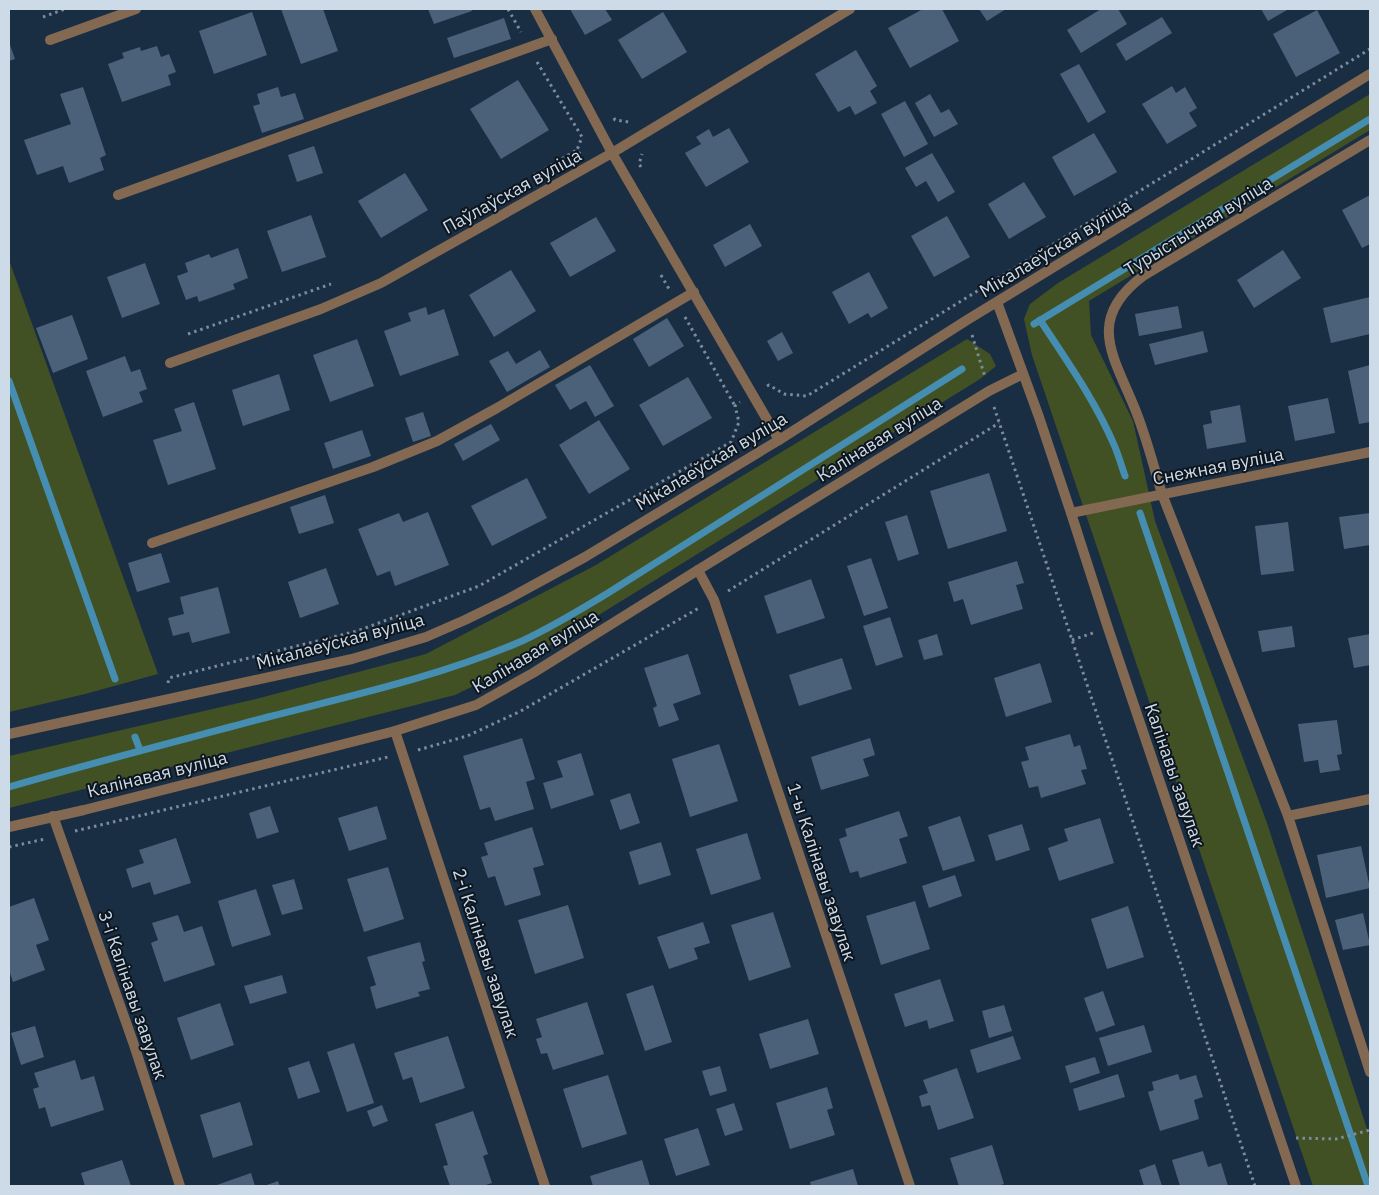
<svg xmlns="http://www.w3.org/2000/svg" width="1379" height="1195" font-family="'IBM Plex Sans',sans-serif">
	<rect width="100%" height="100%" fill="#1a2e43"/>
	<!-- green -->
	<g fill="#425124">
		<polygon points="1370,94 1370,130 1089,301 1091,335 1133,421 1155,521 1267,823 1370,1138 1370,1186 1313,1186 1032,355 1024,319 1030,304 1058,283"/>
		<polygon points="9,260 158,674 85,694 9,712"/>
		<polygon points="967,339 990,354 996,366 980,379 526,660 455,695 9,808 9,756 256,699 426,654 596,565"/>
	</g>
	<g fill="none" stroke-linecap="round" stroke-linejoin="round">
		<!-- stream -->
		<g stroke="#458eb1" stroke-width="7">
			<path d="M1040,320C1067,361 1096,402 1115,447C1119,457 1122,467 1125,476"/>
			<polyline points="1034,324 1370,119"/>
			<polyline points="9,381 115,679"/>
			<polyline points="1140,513 1368,1186"/>
			<polyline points="135,737 140,750"/>
			<path d="M9,787C95,762 182,740 268,717C354,695 441,676 522,641C552,627 580,610 608,593L962,369"/>
		</g>
	</g>
	<!-- building -->
	<g fill="#4b6179">
		<polygon points="281,9 323,9 338,51 301,64"/>
		<polygon points="428,9 471,9 472,11 434,24"/>
		<polygon points="570,9 605,9 612,20 585,35"/>
		<polygon points="923,9 942,9 959,41 910,68 888,28"/>
		<polygon points="979,9 1006,9 987,21"/>
		<polygon points="1101,9 1118,9 1127,24 1081,53 1067,30"/>
		<polygon points="1261,9 1286,9 1287,10 1268,21"/>
		<polygon points="1317,10 1340,53 1296,77 1273,34"/>
		<polygon points="252,12 267,55 214,74 199,31"/>
		<polygon points="663,12 687,52 642,79 618,40"/>
		<polygon points="1162,17 1172,33 1126,61 1116,44"/>
		<polygon points="504,18 511,39 454,58 447,38"/>
		<polygon points="9,42 15,59 9,61"/>
		<polygon points="157,46 161,57 169,54 176,72 168,75 171,85 122,102 108,64 124,58 122,53 140,47 141,51"/>
		<polygon points="856,50 877,86 870,91 877,103 855,115 850,106 838,112 815,74"/>
		<polygon points="1079,64 1106,112 1088,123 1060,74"/>
		<polygon points="518,80 549,130 501,159 470,109"/>
		<polygon points="1172,86 1176,93 1185,87 1197,108 1189,113 1197,126 1167,144 1142,104"/>
		<polygon points="83,87 106,155 100,158 104,170 69,183 63,166 37,175 24,140 71,124 60,94"/>
		<polygon points="278,87 281,97 295,93 304,119 262,133 253,106 260,104 257,94"/>
		<polygon points="930,94 941,113 949,109 958,124 934,137 915,103"/>
		<polygon points="905,101 928,144 904,157 881,114"/>
		<polygon points="729,128 749,162 706,187 685,153 701,144 696,137 709,129 713,137"/>
		<polygon points="1094,133 1117,172 1074,196 1052,157"/>
		<polygon points="314,146 323,173 297,182 288,155"/>
		<polygon points="932,153 955,192 938,202 926,181 916,187 905,168"/>
		<polygon points="405,173 428,210 381,238 358,201"/>
		<polygon points="1024,182 1046,217 1009,239 988,204"/>
		<polygon points="1370,195 1370,244 1362,248 1342,210"/>
		<polygon points="311,215 326,257 282,272 267,231"/>
		<polygon points="947,216 970,257 934,277 911,236"/>
		<polygon points="596,217 616,251 570,277 550,243"/>
		<polygon points="750,224 762,246 725,267 713,245"/>
		<polygon points="238,248 248,278 233,284 235,289 199,302 197,296 186,300 177,276 188,272 185,263 209,254 211,258"/>
		<polygon points="1283,250 1301,278 1254,308 1237,280"/>
		<polygon points="145,263 160,304 122,318 107,277"/>
		<polygon points="511,270 536,311 494,337 469,295"/>
		<polygon points="869,272 888,308 871,318 868,313 849,324 832,292"/>
		<polygon points="1370,297 1370,334 1331,343 1323,308"/>
		<polygon points="1178,306 1182,328 1139,336 1135,314"/>
		<polygon points="426,307 428,315 444,309 459,355 400,376 384,331 411,321 408,313"/>
		<polygon points="72,315 88,359 53,373 36,328"/>
		<polygon points="667,318 684,346 649,367 633,339"/>
		<polygon points="1203,331 1208,352 1155,365 1149,344"/>
		<polygon points="782,332 793,353 778,361 767,341"/>
		<polygon points="357,339 374,386 330,402 313,355"/>
		<polygon points="540,350 550,367 507,392 489,361 508,351 516,364"/>
		<polygon points="125,356 131,372 140,369 147,389 139,392 143,402 103,417 86,371"/>
		<polygon points="590,365 614,406 595,417 586,401 570,410 555,385"/>
		<polygon points="1370,365 1370,422 1359,424 1348,371"/>
		<polygon points="279,374 290,410 243,426 232,390"/>
		<polygon points="688,377 712,418 663,446 639,405"/>
		<polygon points="1328,398 1335,433 1295,441 1288,406"/>
		<polygon points="194,402 216,469 168,485 153,440 182,431 174,409"/>
		<polygon points="1240,405 1246,442 1207,449 1203,425 1212,423 1210,411"/>
		<polygon points="423,412 431,436 413,442 405,418"/>
		<polygon points="599,420 630,469 589,494 559,445"/>
		<polygon points="491,424 500,440 463,461 454,444"/>
		<polygon points="362,430 371,456 333,469 324,443"/>
		<polygon points="989,473 1007,531 948,549 930,491"/>
		<polygon points="527,478 547,518 492,546 471,506"/>
		<polygon points="325,495 334,523 299,534 290,507"/>
		<polygon points="428,512 449,565 395,586 390,571 377,576 358,529 399,513 403,522"/>
		<polygon points="1370,513 1370,545 1344,549 1339,517"/>
		<polygon points="907,515 919,554 898,561 885,522"/>
		<polygon points="1288,522 1294,571 1261,575 1255,526"/>
		<polygon points="161,553 170,582 137,592 128,563"/>
		<polygon points="871,558 888,608 864,616 847,566"/>
		<polygon points="1017,561 1024,583 1016,585 1023,609 971,625 963,599 954,602 948,582"/>
		<polygon points="326,568 339,604 300,618 288,582"/>
		<polygon points="811,579 825,618 777,634 764,596"/>
		<polygon points="218,587 230,633 192,643 189,632 173,636 168,618 184,614 180,597"/>
		<polygon points="890,617 903,657 876,666 863,626"/>
		<polygon points="1292,626 1295,647 1262,652 1258,631"/>
		<polygon points="937,634 943,655 924,660 918,640"/>
		<polygon points="1370,634 1370,665 1354,668 1348,638"/>
		<polygon points="688,654 701,694 673,704 679,720 659,727 653,708 657,706 644,668"/>
		<polygon points="842,658 852,689 799,706 789,675"/>
		<polygon points="1040,663 1052,702 1006,717 994,678"/>
		<polygon points="1337,720 1342,754 1337,755 1340,770 1320,773 1318,760 1304,762 1298,724"/>
		<polygon points="1070,734 1074,747 1080,745 1087,769 1081,770 1086,784 1041,798 1038,786 1029,788 1021,762 1029,760 1025,747"/>
		<polygon points="522,738 535,779 526,782 534,809 495,821 490,807 480,810 463,756"/>
		<polygon points="870,738 875,755 863,759 869,776 821,790 811,757"/>
		<polygon points="719,744 738,801 690,817 672,759"/>
		<polygon points="581,753 594,795 551,809 543,783 563,777 557,761"/>
		<polygon points="630,793 640,823 620,830 610,800"/>
		<polygon points="270,806 279,832 257,839 249,813"/>
		<polygon points="377,806 387,839 349,851 338,818"/>
		<polygon points="899,811 908,836 899,839 907,863 860,878 858,871 850,873 839,839 847,836 845,829"/>
		<polygon points="960,816 975,861 943,871 928,827"/>
		<polygon points="1100,818 1114,863 1059,881 1048,848 1068,841 1064,829"/>
		<polygon points="1022,824 1030,850 996,861 988,835"/>
		<polygon points="532,827 544,865 533,868 541,895 505,906 495,876 488,878 481,857 488,855 484,843"/>
		<polygon points="747,833 761,879 711,895 696,849"/>
		<polygon points="176,838 191,883 154,895 150,882 132,888 126,869 144,863 139,850"/>
		<polygon points="661,842 671,875 639,885 629,852"/>
		<polygon points="1361,846 1370,888 1326,898 1317,855"/>
		<polygon points="388,867 404,919 364,932 347,879"/>
		<polygon points="955,875 962,896 929,908 922,886"/>
		<polygon points="294,879 303,909 282,915 272,885"/>
		<polygon points="256,889 271,935 232,947 218,901"/>
		<polygon points="34,898 49,940 36,945 45,970 13,982 9,970 9,907"/>
		<polygon points="915,901 930,949 881,965 866,916"/>
		<polygon points="568,905 584,958 535,974 518,920"/>
		<polygon points="1128,906 1144,957 1107,969 1091,919"/>
		<polygon points="773,912 791,967 749,981 731,925"/>
		<polygon points="1363,913 1370,945 1343,950 1335,920"/>
		<polygon points="178,915 184,932 202,926 215,965 164,982 151,943 158,940 152,923"/>
		<polygon points="703,922 710,943 694,948 698,959 669,969 657,937"/>
		<polygon points="420,942 425,961 422,962 430,989 418,992 420,996 376,1009 370,987 376,985 367,957"/>
		<polygon points="282,975 287,993 250,1004 244,986"/>
		<polygon points="940,979 954,1021 929,1029 927,1020 905,1027 894,994"/>
		<polygon points="653,985 672,1042 645,1051 626,994"/>
		<polygon points="1103,991 1115,1025 1096,1032 1084,998"/>
		<polygon points="587,1002 604,1054 553,1070 547,1053 541,1054 536,1039 542,1037 536,1019"/>
		<polygon points="220,1003 234,1045 191,1060 177,1018"/>
		<polygon points="1004,1005 1012,1031 989,1038 982,1011"/>
		<polygon points="808,1019 819,1054 770,1069 759,1034"/>
		<polygon points="1144,1025 1152,1052 1108,1066 1099,1038"/>
		<polygon points="35,1026 44,1057 21,1065 11,1033"/>
		<polygon points="448,1036 465,1088 420,1103 412,1077 403,1080 394,1053"/>
		<polygon points="1013,1036 1021,1059 977,1073 970,1050"/>
		<polygon points="354,1043 374,1103 347,1112 327,1052"/>
		<polygon points="1095,1057 1100,1073 1070,1083 1065,1066"/>
		<polygon points="75,1060 81,1080 94,1076 104,1110 51,1127 45,1107 39,1109 33,1089 39,1087 34,1073"/>
		<polygon points="309,1061 320,1092 298,1099 288,1068"/>
		<polygon points="720,1066 727,1091 710,1096 702,1071"/>
		<polygon points="957,1068 974,1118 938,1130 930,1105 922,1107 919,1096 928,1093 923,1080"/>
		<polygon points="1118,1074 1125,1097 1079,1111 1073,1089"/>
		<polygon points="1178,1074 1180,1080 1196,1075 1203,1097 1194,1100 1199,1119 1160,1131 1148,1092 1154,1090 1152,1082"/>
		<polygon points="608,1075 627,1134 582,1148 563,1089"/>
		<polygon points="827,1087 833,1108 827,1110 835,1135 790,1149 776,1103"/>
		<polygon points="240,1102 253,1145 213,1158 200,1115"/>
		<polygon points="734,1103 743,1130 725,1136 716,1109"/>
		<polygon points="382,1105 388,1121 373,1127 367,1111"/>
		<polygon points="473,1111 488,1154 483,1156 492,1183 483,1186 450,1186 443,1166 448,1165 435,1124"/>
		<polygon points="698,1128 710,1165 676,1176 664,1139"/>
		<polygon points="992,1145 1004,1184 997,1186 959,1186 950,1158"/>
		<polygon points="1203,1151 1208,1167 1221,1163 1228,1186 1180,1186 1172,1160"/>
		<polygon points="122,1160 131,1186 85,1186 81,1173"/>
		<polygon points="642,1160 650,1186 593,1186 590,1176"/>
		<polygon points="1155,1164 1162,1186 1144,1186 1139,1170"/>
		<polygon points="853,1169 858,1186 811,1186 810,1182"/>
		<polygon points="251,1173 255,1186 214,1186"/>
		<polygon points="278,1181 280,1186 264,1186"/>
	</g>
	<g fill="none" stroke-linecap="round" stroke-linejoin="round">
		<!-- path -->
		<g stroke="#7b8c9c" stroke-width="3" stroke-dasharray="2.5 4" stroke-linecap="butt">
			<polyline points="508,9 521,32"/>
			<polyline points="43,17 65,9"/>
			<polyline points="537,62 582,137 577,150 580,154"/>
			<polyline points="614,118 615,120 629,122 630,124"/>
			<polyline points="641,167 639,164 642,154"/>
			<polyline points="534,175 577,150"/>
			<polyline points="661,275 669,289"/>
			<polyline points="685,317 735,406"/>
			<polyline points="188,334 331,284"/>
			<polyline points="972,335 985,377"/>
			<polyline points="767,386 769,385 784,394 807,396 1370,49"/>
			<polyline points="994,407 1255,1186"/>
			<polyline points="728,591 999,423"/>
			<polyline points="1072,640 1093,633"/>
			<polyline points="168,683 169,678 357,631 479,586 731,442 739,422 735,406 740,402"/>
			<polyline points="418,750 467,736 519,712 699,608"/>
			<polyline points="75,831 388,757"/>
			<polyline points="9,847 45,839"/>
			<polyline points="1296,1138 1336,1139 1370,1130"/>
		</g>
		<!-- lane -->
		<g stroke="#836852" stroke-width="10">
			<polyline points="118,195 552,39"/>
			<polyline points="1162,494 1288,816 1370,1072"/>
			<polyline points="152,543 373,467 437,441 497,408 694,292"/>
		</g>
		<!-- street -->
		<g stroke="#836852" stroke-width="10">
			<polyline points="535,9 612,153 779,440"/>
			<polyline points="50,40 136,9"/>
			<polyline points="997,302 1039,417 1071,513 1108,628 1296,1186"/>
			<polyline points="170,363 321,309 381,283 612,153 850,9"/>
			<path d="M1162,494C1154,467 1147,440 1137,414C1116,359 1083,321 1143,276L1370,140"/>
			<polyline points="1071,513 1370,452"/>
			<polyline points="698,570 714,600 910,1186"/>
			<polyline points="395,731 545,1186"/>
			<polyline points="9,734 352,659 426,637 465,620 506,600 585,557 779,440 967,320 1370,74"/>
			<polyline points="53,816 133,1042 180,1186"/>
			<polyline points="1288,816 1370,799"/>
			<polyline points="9,827 84,810 395,731 476,705 533,673 698,570 989,391 1023,374"/>
		</g>
	</g>
	<g text-anchor="middle" dominant-baseline="central" stroke-width="4" stroke-linejoin="round" paint-order="stroke">
		<!-- street labels -->
		<g font-size="18" fill="#cddae7" stroke="#0d161f">
			<text transform="translate(512 191) rotate(-29)">Паўлаўская вуліца</text>
			<text transform="translate(1198 226) rotate(-32)">Турыстычная вуліца</text>
			<text transform="translate(1055 248) rotate(-31)">Мікалаеўская вуліца</text>
			<text transform="translate(879 439) rotate(-32)">Калінавая вуліца</text>
			<text transform="translate(711 461) rotate(-31)">Мікалаеўская вуліца</text>
			<text transform="translate(1218 466) rotate(-11)">Снежная вуліца</text>
			<text transform="translate(340 641) rotate(-15)">Мікалаеўская вуліца</text>
			<text transform="translate(535 651) rotate(-31)">Калінавая вуліца</text>
			<text transform="translate(157 774) rotate(-14)">Калінавая вуліца</text>
			<text transform="translate(1175 775) rotate(71)">Калінавы завулак</text>
			<text transform="translate(822 872) rotate(72)">1-ы Калінавы завулак</text>
			<text transform="translate(486 953) rotate(72)">2-і Калінавы завулак</text>
			<text transform="translate(133 995) rotate(71)">3-і Калінавы завулак</text>
		</g>
	</g>
	<!-- border -->
	<rect width="1379" height="1195" fill="none" stroke="#cddae7" stroke-width="20"/>
</svg>
